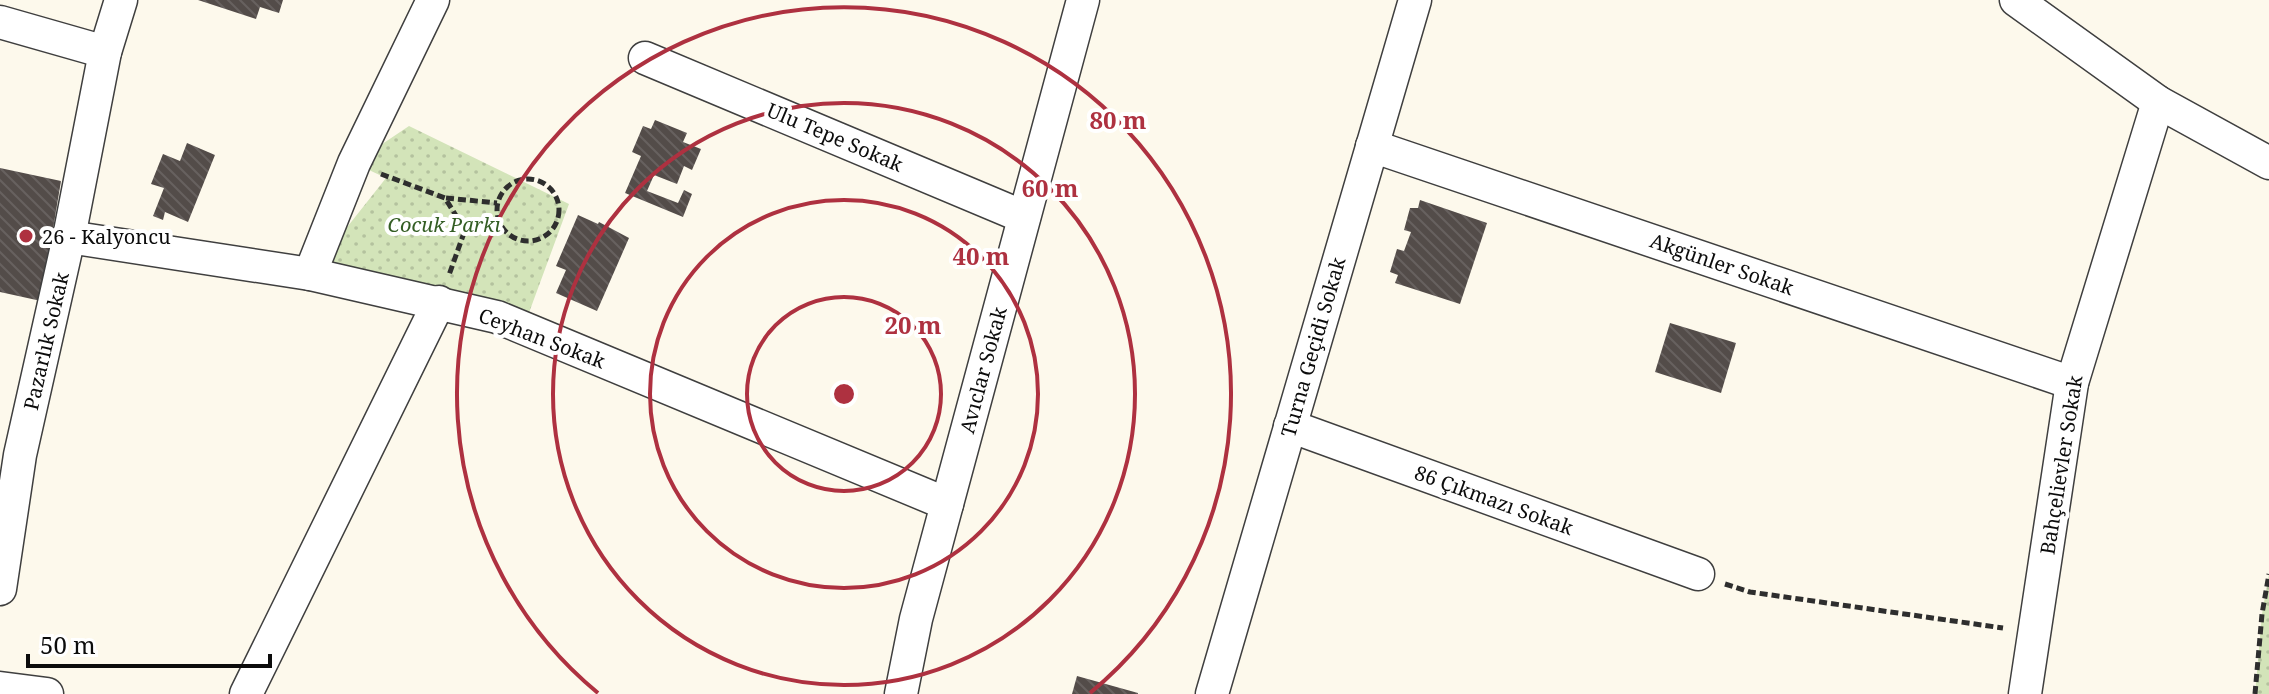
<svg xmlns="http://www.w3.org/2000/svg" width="2269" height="694" font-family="'Noto Serif',serif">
	<defs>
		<pattern id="park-dots" width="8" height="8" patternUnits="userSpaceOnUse" patternTransform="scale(2)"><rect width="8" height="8" fill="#d3e4b9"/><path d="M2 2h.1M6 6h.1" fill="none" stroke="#b4c29e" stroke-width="1.8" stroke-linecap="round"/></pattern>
		<pattern id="building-back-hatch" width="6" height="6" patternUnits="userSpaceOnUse" patternTransform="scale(2)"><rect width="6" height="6" fill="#534c49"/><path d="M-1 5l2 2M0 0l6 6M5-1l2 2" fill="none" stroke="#67615f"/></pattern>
	</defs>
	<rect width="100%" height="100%" fill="#fdf9ec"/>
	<!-- park -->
	<g fill="url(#park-dots)">
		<polygon points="409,126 569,204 523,329 310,274 386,178 354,163"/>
		<polygon points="2269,574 2269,694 2255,694 2262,614"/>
	</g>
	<!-- building -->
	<g fill="url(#building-back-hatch)">
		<polygon points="198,0 283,0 279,13 260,7 256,19"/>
		<polygon points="655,120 687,133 683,142 701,149 692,170 684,166 677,184 654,175 647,191 678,203 684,190 692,194 683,217 625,193 641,156 632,152 643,126 651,129"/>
		<polygon points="187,143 215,155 188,222 165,212 163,220 153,216 164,188 151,184 163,154 180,161"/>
		<polygon points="0,168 61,181 41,301 0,292"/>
		<polygon points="1420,200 1487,223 1460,304 1395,283 1398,275 1390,272 1397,249 1404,251 1411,232 1404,230 1410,208 1418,208"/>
		<polygon points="578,215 598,224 599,222 629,238 597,311 556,293 566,270 556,266"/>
		<polygon points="1670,323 1736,343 1721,393 1655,372"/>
		<polygon points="1077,676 1138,693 1138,694 1072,694"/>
	</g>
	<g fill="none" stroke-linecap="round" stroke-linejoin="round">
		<defs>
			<g id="minor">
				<polyline points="2016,0 2158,102 2269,163"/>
				<polyline points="0,22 105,52"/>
				<polyline points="645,58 1024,217"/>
				<polyline points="1372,146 2072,383"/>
				<polyline points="69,237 310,274 497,317 947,504"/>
				<polyline points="310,274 354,163 433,0"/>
				<polyline points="1290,426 1698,574"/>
				<polyline points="0,589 20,455 69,237 105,52 121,0"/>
				<polyline points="0,688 47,694"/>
				<polyline points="246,694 439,302"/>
				<polyline points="901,694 916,619 1083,0"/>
				<polyline points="1212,694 1415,0"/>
				<polyline points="2025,694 2072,383 2158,102"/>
			</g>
		</defs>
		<!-- minor casing -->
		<use href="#minor" stroke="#3f3f3f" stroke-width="35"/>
		<!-- path -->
		<g stroke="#2e2e2e" stroke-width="5" stroke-dasharray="8 4" stroke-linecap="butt">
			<polyline points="381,174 445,198 465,230 449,275"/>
			<circle cx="528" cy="210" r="31"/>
			<polyline points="446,198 497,203"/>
			<polyline points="465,230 499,222"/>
			<polyline points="1725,584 1750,592 2003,628"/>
			<polyline points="2255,694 2262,614 2269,574"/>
		</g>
		<!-- minor -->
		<use href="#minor" stroke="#fff" stroke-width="32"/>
	</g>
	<!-- distance rings -->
	<g fill="none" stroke="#ae3140" stroke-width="4">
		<circle cx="844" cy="394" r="97"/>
		<circle cx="844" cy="394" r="194"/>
		<circle cx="844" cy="394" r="291"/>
		<path d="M598 693A387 387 0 1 1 1090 693"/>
	</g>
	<!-- markers -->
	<circle fill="#ae3140" stroke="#fff" stroke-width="3" cx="26" cy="236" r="8"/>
	<g text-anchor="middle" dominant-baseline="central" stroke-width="8" stroke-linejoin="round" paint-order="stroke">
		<!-- street labels -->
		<g font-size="20" fill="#0c0c0c" stroke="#fff">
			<text transform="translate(835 137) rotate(23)">Ulu Tepe Sokak</text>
			<text transform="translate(1722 264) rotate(19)">Akgünler Sokak</text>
			<text transform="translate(542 338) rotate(21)">Ceyhan Sokak</text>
			<text transform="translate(46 341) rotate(-77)">Pazarlık Sokak</text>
			<text transform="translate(1313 347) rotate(-74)">Turna Geçidi Sokak</text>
			<text transform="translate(983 370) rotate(-75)">Avıclar Sokak</text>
			<text transform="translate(2061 465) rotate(-81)">Bahçelievler Sokak</text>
			<text transform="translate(1494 500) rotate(20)">86 Çıkmazı Sokak</text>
		</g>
		<!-- park labels -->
		<g font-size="20" font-style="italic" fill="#335d23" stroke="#fff">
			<text x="444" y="224">Cocuk Parkı</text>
		</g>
		<!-- poi labels -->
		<g font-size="20" fill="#0c0c0c" stroke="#fff" text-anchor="start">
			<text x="42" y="236">26 - Kalyoncu</text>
		</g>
	</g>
	<circle cx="844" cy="394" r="12" fill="#ae3140" stroke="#fff" stroke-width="4"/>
	<g font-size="24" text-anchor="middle" font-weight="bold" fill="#ae3140" stroke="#fff" stroke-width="8" stroke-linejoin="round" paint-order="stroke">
		<text x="1118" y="129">80 m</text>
		<text x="1050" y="197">60 m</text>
		<text x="981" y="265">40 m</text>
		<text x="913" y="334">20 m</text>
	</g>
	<!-- scale -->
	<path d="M28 654v12h242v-12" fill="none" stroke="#0c0c0c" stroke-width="4"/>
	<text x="40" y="654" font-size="24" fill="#0c0c0c" stroke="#ffffff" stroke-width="6" paint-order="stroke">50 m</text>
</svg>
